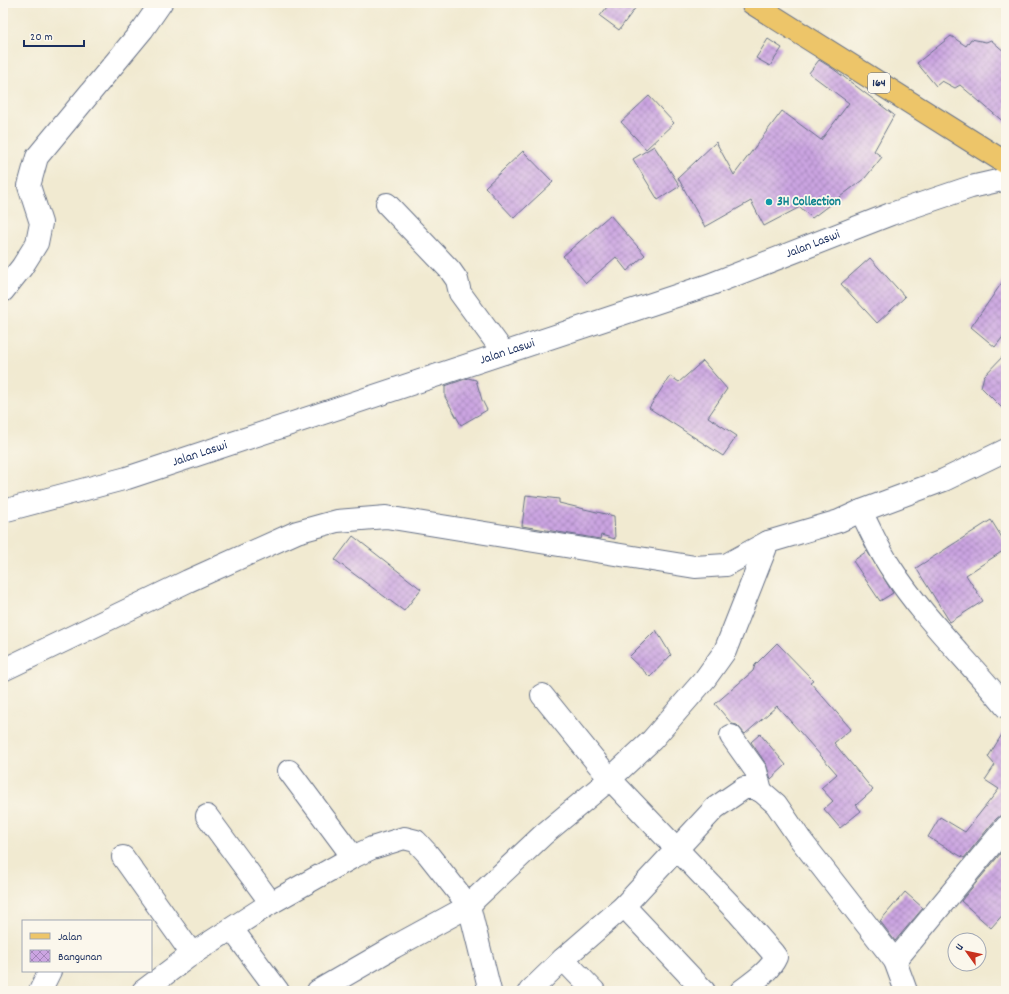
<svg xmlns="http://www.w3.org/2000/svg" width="1009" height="994" font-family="Dekko,sans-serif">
	<defs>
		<pattern id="building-cross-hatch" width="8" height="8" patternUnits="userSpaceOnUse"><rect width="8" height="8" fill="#cba4e1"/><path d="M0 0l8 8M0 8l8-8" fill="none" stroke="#a486ba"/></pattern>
	</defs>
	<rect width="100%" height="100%" fill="#fbf7ec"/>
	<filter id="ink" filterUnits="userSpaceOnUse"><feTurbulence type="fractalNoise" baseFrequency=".025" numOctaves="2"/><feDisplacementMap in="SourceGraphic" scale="8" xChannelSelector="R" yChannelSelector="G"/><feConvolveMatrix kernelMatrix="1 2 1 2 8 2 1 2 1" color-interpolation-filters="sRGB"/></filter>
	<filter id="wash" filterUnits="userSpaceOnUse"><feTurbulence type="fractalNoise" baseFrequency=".012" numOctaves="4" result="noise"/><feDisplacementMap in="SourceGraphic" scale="16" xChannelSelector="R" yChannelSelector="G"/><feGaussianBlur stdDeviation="0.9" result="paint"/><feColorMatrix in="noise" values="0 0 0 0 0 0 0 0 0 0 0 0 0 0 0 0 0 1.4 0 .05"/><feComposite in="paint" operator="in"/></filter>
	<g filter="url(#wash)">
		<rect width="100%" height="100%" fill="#f1ead1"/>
		<g id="blocks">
			<!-- building -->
			<g fill="url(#building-cross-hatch)">
				<polygon points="610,3 639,3 619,30 600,16"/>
				<polygon points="951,36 966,46 971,39 986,42 991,40 1006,53 1006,124 960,85 955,88 942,81 936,86 917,63"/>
				<polygon points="768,39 782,48 770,66 756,58"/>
				<polygon points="819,60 832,68 894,115 874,151 882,157 865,178 812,218 800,207 764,226 751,201 705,227 678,178 716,142 734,175 782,111 821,140 849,103 809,73"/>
				<polygon points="649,96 674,123 646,149 621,122"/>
				<polygon points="654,146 680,186 658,200 633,159"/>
				<polygon points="523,151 553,182 514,218 485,187"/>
				<polygon points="610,215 645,255 627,271 616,257 586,283 563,256"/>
				<polygon points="870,258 905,297 877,323 841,284"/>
				<polygon points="1006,277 1006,333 995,347 971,327"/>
				<polygon points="1006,353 1006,412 981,387 984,376"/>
				<polygon points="703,361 727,389 708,417 737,436 723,456 649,408 670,376 679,382"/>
				<polygon points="468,378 476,380 482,400 487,410 461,425 445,397 445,386"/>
				<polygon points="526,495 559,499 559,503 614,516 615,539 601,535 600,539 522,526"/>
				<polygon points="991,520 1006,544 1006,549 966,575 983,601 950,622 916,568"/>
				<polygon points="353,536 421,589 404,611 335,560"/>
				<polygon points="867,551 893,593 880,601 853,561"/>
				<polygon points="656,630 671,655 650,677 629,657"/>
				<polygon points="777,643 813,680 810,682 851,729 834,743 873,790 856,805 861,811 840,828 824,809 833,801 821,788 837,774 777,706 745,734 737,725 732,724 715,704 753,671 755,665"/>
				<polygon points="1006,728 1006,815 1001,815 996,819 964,858 928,837 940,817 965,832 999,789 985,780 995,765 988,757"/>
				<polygon points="760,734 786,765 771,779 766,764 751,742"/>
				<polygon points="1006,847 1006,911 991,928 961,901"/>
				<polygon points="905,892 923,908 895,941 880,921"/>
			</g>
		</g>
	</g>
	<g filter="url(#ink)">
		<use href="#blocks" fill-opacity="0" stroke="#667086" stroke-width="1"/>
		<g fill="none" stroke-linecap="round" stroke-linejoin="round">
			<defs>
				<g id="minor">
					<polyline points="387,204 450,270 457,280 460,293 504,353"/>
					<polyline points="3,291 22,267 37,243 41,223 29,186 37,157 143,29 161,3"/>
					<path id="s1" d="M3,511L127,478L709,285L891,214L971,187L1006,179"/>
					<path d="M861,511C870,530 879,550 891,568C924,619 968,660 1006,707"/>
					<polyline points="3,670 188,581 297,532 337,521 386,517 695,567 726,565 768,542 839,521 861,511 944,480 1006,450"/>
					<path d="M542,695L610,779L739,914L773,953L776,957C770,971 753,982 741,991"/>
					<polyline points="731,736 756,771 761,791"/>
					<polyline points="289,771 353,857"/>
					<polyline points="207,816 271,903"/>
					<polyline points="123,857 192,954"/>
					<polyline points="624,906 704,991"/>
					<polyline points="232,929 278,991"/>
					<polyline points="563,959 594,991"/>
					<polyline points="895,961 1006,827"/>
					<polyline points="40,991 50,971"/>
					<polyline points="143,991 192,954 271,903 353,857 372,848 404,838 416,841 427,853 469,906 490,991"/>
					<polyline points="318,991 394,947 469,906 476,898 544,834 610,779 652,740 705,679 725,651 768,542"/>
					<polyline points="530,991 563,959 624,906 715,808 744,788 753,788 761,791 776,804 800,839 895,961 906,991"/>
				</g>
				<polyline id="major" points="752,3 1006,163"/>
			</defs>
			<!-- minor casing -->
			<use href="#minor" stroke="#667086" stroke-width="24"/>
			<!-- major casing -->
			<use href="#major" stroke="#667086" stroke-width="24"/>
			<!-- minor -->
			<use href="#minor" stroke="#fff" stroke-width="22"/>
			<!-- major -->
			<use href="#major" stroke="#edc569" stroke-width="22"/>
		</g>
	</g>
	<!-- markers -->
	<circle fill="#0f9aa8" stroke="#fbf7ec" stroke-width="1.5" cx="769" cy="202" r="4"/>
	<g text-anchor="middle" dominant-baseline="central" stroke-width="3.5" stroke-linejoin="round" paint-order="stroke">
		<!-- shield labels -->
		<rect fill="#fbf7ec" stroke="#5e6b89" stroke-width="1" x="868" y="73" width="22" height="20" rx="3"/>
		<g font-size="12" font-weight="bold" fill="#1b2f5e">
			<text x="879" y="83">164</text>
		</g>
		<!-- culture labels -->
		<g font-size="13" font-weight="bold" fill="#0d838f" stroke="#fbf7ec" text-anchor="start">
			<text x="777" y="202">3H Collection</text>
		</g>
		<!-- street labels -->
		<g font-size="13" fill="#1b2f5e" stroke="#fbf7ec">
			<text stroke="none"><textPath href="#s1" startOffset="853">Jalan Laswi</textPath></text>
			<text stroke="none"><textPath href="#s1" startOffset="529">Jalan Laswi</textPath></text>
			<text stroke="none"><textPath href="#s1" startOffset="205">Jalan Laswi</textPath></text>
		</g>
	</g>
	<!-- margin -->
	<rect width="1009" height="994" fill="none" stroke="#fbf7ec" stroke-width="16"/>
	<!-- legend -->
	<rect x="22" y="920" width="130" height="52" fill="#fbf7ec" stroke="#a1a7b3"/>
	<rect x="30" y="933" width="20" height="6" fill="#edc569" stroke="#a1a7b3"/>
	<text x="58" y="940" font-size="12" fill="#1b2f5e">Jalan</text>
	<rect x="30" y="950" width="20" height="12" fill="url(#building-cross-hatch)" stroke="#a1a7b3"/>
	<text x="58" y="960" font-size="12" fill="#1b2f5e">Bangunan</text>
	<!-- north arrow -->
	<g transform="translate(967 952) rotate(303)"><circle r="19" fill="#fbf7ec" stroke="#a1a7b3"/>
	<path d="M0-3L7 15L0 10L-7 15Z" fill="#c8321e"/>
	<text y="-6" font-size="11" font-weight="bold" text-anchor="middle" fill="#1b2f5e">U</text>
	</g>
	<!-- scale -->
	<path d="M24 40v6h60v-6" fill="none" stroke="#1b2f5e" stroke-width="2"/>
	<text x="30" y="40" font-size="12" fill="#1b2f5e" stroke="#fbf7ec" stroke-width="3" paint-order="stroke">20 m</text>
</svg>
